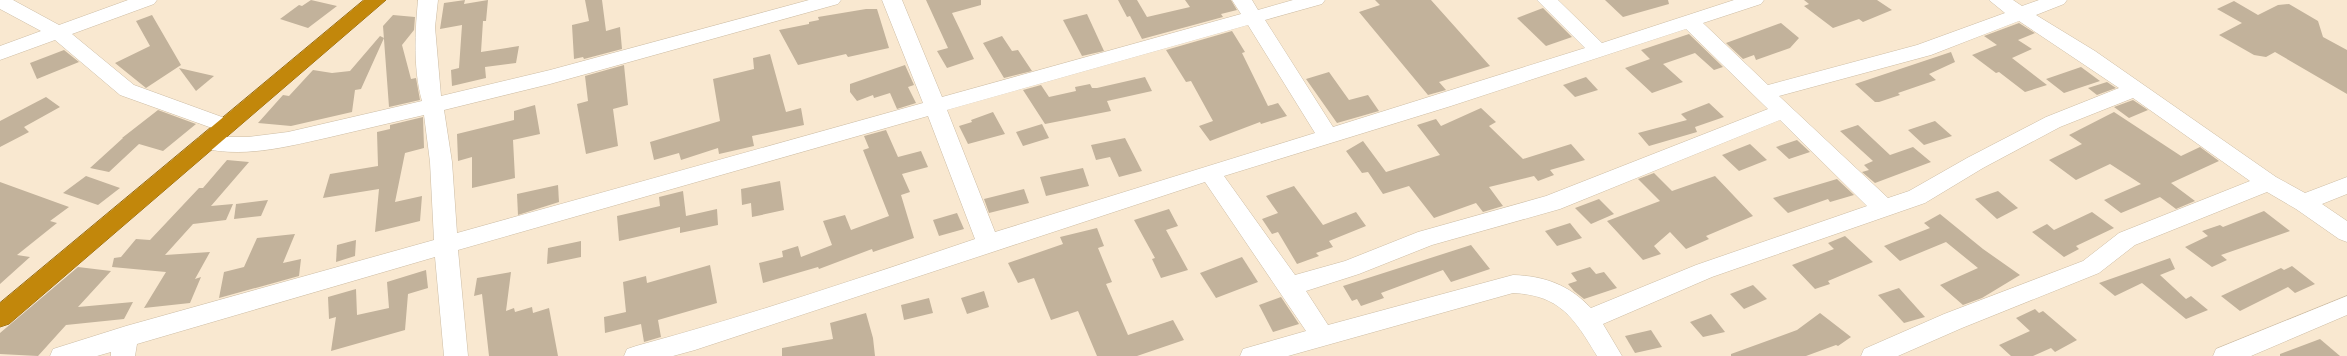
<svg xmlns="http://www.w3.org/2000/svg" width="2347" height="356" font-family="'Titillium Web',sans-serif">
	<rect width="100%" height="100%" fill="#f9e8d0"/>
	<!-- building -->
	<g fill="#c2b29b">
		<polygon points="311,0 337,6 308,28 280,19 299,5 302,6"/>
		<polygon points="465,0 464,4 488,0 486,21 483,21 481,52 519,46 516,63 485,67 486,78 452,86 451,70 459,68 462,25 440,29 444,3"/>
		<polygon points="585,0 602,0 606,31 620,27 622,49 584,59 583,57 574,59 572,25 589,21"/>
		<polygon points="926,0 981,0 981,5 952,13 974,59 947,68 937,51 948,48"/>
		<polygon points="1118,0 1137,0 1147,17 1190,7 1185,0 1231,0 1237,10 1221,14 1223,17 1142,39 1130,16 1127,17"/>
		<polygon points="1375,0 1431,0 1490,66 1439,82 1446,90 1428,95 1359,12 1380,5"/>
		<polygon points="1605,0 1668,0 1669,4 1623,17"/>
		<polygon points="1804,0 1877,0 1892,10 1863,22 1859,19 1833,28 1804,6 1809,4"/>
		<polygon points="2234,1 2258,15 2278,5 2289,4 2318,21 2323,37 2347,50 2347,94 2275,52 2266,57 2254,55 2219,35 2242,23 2217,9"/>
		<polygon points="1543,8 1572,37 1546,46 1517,18"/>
		<polygon points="866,9 877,9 889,48 848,57 846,54 798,65 779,30 809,24 809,22 819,20 818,17"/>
		<polygon points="1087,14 1104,51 1082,56 1063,20"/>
		<polygon points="152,15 181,65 146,88 115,63 150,46 136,21"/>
		<polygon points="393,15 415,17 414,30 402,45 411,79 416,78 420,100 389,107 383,26"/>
		<polygon points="1781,23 1799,38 1790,48 1756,60 1754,55 1743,59 1726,43"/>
		<polygon points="2019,23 2035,33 2018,40 2032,49 2012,58 2047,85 2025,92 1999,72 1996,73 1972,55 1997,45 1984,36"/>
		<polygon points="1232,31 1245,52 1242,53 1268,106 1278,103 1287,116 1261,124 1260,122 1210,141 1199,126 1213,121 1191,81 1186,82 1166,50"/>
		<polygon points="1689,34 1723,67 1714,70 1695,53 1663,64 1683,82 1652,93 1625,68 1650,59 1641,50"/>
		<polygon points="380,36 384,38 361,89 355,90 352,112 291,126 258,123 283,95 289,96 313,70 332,73 350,71"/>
		<polygon points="1002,36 1012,51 1018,50 1032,71 1004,78 983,43"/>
		<polygon points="64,50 79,62 37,79 30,63"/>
		<polygon points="1951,52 1955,62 1929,74 1936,80 1898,93 1900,95 1879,102 1875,102 1855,84"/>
		<polygon points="770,54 786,112 801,108 804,125 752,136 754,146 719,154 718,148 681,160 679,153 654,160 650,142 720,121 713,79 754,69 753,58"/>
		<polygon points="624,65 628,105 613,109 618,146 586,154 577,104 588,101 585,76"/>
		<polygon points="905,65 914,85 908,87 916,103 897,109 890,93 874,98 873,95 857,101 850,92 850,84"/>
		<polygon points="2081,67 2100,81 2064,93 2046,79"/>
		<polygon points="179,68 214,76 196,91"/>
		<polygon points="1329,72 1349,100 1368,95 1379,111 1337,123 1306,79"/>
		<polygon points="1145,77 1152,91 1107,101 1111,111 1045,124 1023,90 1041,85 1049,97 1076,91 1075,87 1090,84 1092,88 1097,88"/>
		<polygon points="1586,77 1598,90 1575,97 1563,85"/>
		<polygon points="2107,82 2116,88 2097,95 2088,88"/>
		<polygon points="46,97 60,107 24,127 29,132 0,147 0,121"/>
		<polygon points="2133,100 2148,110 2129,118 2114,107"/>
		<polygon points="1709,103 1724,117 1695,127 1697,132 1649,146 1638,133 1687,120 1681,114"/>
		<polygon points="535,105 540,134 513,140 515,178 472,188 472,157 458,161 457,134 514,120 514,111"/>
		<polygon points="1481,108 1496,122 1489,126 1523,159 1571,144 1585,160 1550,170 1554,175 1538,181 1534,176 1489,187 1503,206 1483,212 1476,203 1434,218 1409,186 1383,194 1368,172 1362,173 1346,151 1363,141 1386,172 1440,155 1417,125 1436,119 1441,126"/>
		<polygon points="158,110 196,124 163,151 139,144 109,172 90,168 123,138 122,138"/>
		<polygon points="993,112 1005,134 968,144 959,126 972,122 971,120"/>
		<polygon points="2114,112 2181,156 2200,147 2219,161 2171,183 2195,201 2176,209 2160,197 2121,213 2104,200 2141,184 2110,164 2076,180 2049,160 2082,144 2069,135"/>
		<polygon points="423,117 424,148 405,153 395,202 422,196 420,221 375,232 379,189 323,198 330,174 378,166 377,132 390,129 390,125"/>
		<polygon points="1935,121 1952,136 1924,145 1908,130"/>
		<polygon points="1042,124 1049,138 1023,146 1016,132"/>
		<polygon points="1858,125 1890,155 1913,147 1931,162 1875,183 1862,172 1869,170 1864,165 1873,161 1840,131"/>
		<polygon points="886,130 898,157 921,151 928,167 902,174 910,192 901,195 914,238 873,252 872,249 819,269 818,267 763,283 759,263 783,257 782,251 798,246 801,257 832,245 823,221 845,215 851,230 889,216 863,150 869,148 864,136"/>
		<polygon points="1125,138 1142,171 1119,177 1110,157 1096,160 1091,145"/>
		<polygon points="1797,140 1810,152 1789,159 1776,147"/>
		<polygon points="1750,144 1767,160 1739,171 1722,155"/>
		<polygon points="227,160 249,162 211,206 233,204 226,220 193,224 165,255 210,252 195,279 201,277 190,303 144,308 166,272 112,267 114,258 121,257 136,239 150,240 199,188 203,188"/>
		<polygon points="1083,168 1089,186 1046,196 1040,177"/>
		<polygon points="1654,173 1672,191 1715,176 1753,216 1706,236 1709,239 1686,249 1670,232 1654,246 1661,254 1643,260 1607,221 1660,201 1638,179"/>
		<polygon points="86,176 120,188 98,205 63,193"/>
		<polygon points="1837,179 1854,195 1830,202 1828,199 1788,213 1773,198"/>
		<polygon points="780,181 784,210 752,217 751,203 742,205 741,189"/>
		<polygon points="0,182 69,207 50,221 57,223 17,255 30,257 0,284"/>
		<polygon points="558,185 559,202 518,215 517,194"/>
		<polygon points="1294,186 1323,225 1356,212 1366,226 1329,241 1333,247 1316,253 1319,256 1297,264 1278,232 1272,234 1262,219 1278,213 1266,196"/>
		<polygon points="1024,189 1029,203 989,213 984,199"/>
		<polygon points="683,191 686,216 717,209 718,225 680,233 680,227 619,241 617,216 660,206 659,197"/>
		<polygon points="1998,191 2018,208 1997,219 1975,199"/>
		<polygon points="1599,199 1614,214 1591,224 1575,208"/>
		<polygon points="268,200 261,216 234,219 236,204"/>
		<polygon points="1169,209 1178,226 1166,230 1188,270 1161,278 1152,259 1155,258 1134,220"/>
		<polygon points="2264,211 2290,231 2221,255 2227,260 2212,267 2185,247 2208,236 2202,231 2220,225 2223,227"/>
		<polygon points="2092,212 2114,228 2076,246 2079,249 2064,257 2032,232 2047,224 2054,230"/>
		<polygon points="957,213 964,229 939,236 933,220"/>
		<polygon points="1940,214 1983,249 2020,275 1982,298 1963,305 1940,285 1978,268 1946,242 1900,261 1884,246 1930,228 1924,223"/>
		<polygon points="1570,223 1582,238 1557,246 1545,231"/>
		<polygon points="1097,228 1104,246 1098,248 1112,282 1106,284 1128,335 1173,320 1184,340 1137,356 1097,356 1078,311 1051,320 1034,278 1018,283 1008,263 1063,244 1060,237"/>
		<polygon points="295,234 283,263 301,259 299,276 219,298 224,272 244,267 257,238"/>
		<polygon points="1845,236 1873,262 1828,281 1830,284 1815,289 1792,265 1834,249 1828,243"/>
		<polygon points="356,240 355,256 336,262 337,245"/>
		<polygon points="581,241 581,257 547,264 548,248"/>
		<polygon points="1471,245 1490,269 1451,282 1443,270 1381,293 1384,298 1361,306 1357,299 1352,301 1343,286"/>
		<polygon points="1242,257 1258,282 1216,298 1200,273"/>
		<polygon points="2170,258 2175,269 2160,275 2186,299 2191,296 2208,310 2186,319 2142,283 2115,296 2099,283"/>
		<polygon points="710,265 717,303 658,320 661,337 644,342 641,324 605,333 604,317 626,312 623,282 646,276 647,283"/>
		<polygon points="2292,266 2315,284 2295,293 2288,287 2240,311 2221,296 2281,268 2284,270"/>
		<polygon points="78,267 111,271 78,307 133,302 124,319 66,325 38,356 0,354 0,333"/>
		<polygon points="1590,267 1596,274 1604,272 1617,288 1584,299 1574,291 1568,284 1577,281 1571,273"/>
		<polygon points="426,270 428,288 408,294 405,330 331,351 336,317 329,319 328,297 356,289 357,315 389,308 387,282"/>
		<polygon points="511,272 506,311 514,308 515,312 532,307 533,313 549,308 558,356 489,356 482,294 474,296 477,278"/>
		<polygon points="1753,285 1767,299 1744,309 1730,294"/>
		<polygon points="1899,288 1925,317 1904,323 1878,295"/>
		<polygon points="984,291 989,307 967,314 961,298"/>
		<polygon points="1281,297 1299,324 1273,332 1259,305"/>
		<polygon points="929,298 933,313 904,320 901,305"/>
		<polygon points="2035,309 2039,313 2043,311 2077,340 2055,352 2051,348 2033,356 2011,356 1999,345 2030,331 2016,318"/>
		<polygon points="866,313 873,338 875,356 782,356 782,348 833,339 830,323"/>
		<polygon points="1820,313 1851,337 1838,346 1836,345 1806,356 1731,356 1731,354 1797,330"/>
		<polygon points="1711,314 1725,332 1703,337 1690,322"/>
		<polygon points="1651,330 1662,347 1635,353 1625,336"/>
		<polygon points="2320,339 2340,356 2280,356 2280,354"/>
	</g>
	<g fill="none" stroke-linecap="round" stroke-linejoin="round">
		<defs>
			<g id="minor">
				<polygon points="0,0 13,0 59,25 128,0 157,0 154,4 72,34 134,85 233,121 237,126 233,131 226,133 120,95 55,40 0,60 0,46 41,31 0,9"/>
				<path d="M418,0H438L435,27L441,96L550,70L809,0H841L838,4L550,84L444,110L452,162L457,233L923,103L882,0H902L942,97L1241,14L1232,0H1252L1258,10L1293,0H1325L1322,4L1265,20L1333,127L1585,48L1537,0H1558L1602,43L1734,0H1764L1761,4L1703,23L1768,85L1917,45L2005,13L1989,0H2013L2022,6L2039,0H2067L2064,4L2036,15L2095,51L2276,177L2305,193L2347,177V194L2322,204L2347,221V242L2339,239L2296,209L2267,192L2135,245L2099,273L1962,328L1898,356H1861L1864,349L1944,314L2083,261L2119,233L2250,181L2133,98L2060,127L1983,168L1925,203L1712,277L1603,324L1622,356H1597C1574,318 1560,295 1513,293L1288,356H1240L1243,349L1306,331L1205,182L695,350L673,356H624L627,349L636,346C751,315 863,277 975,239L928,116L458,250L468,356H444L435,257L137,344L135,356H111V352L97,356H50L53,349L126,326L434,240L430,162L424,115C391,123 359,130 326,138C285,147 241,159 199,147L196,142L199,137L207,135L222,137H248L288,132L422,101C413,69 415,32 418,0ZM2019,21L2119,88L2046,117L1967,158L1909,191L1888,198L1779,96L1931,55ZM1248,25L1315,133L995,232L947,110ZM1686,29L1768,109L1546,196L1418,232L1345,261L1295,275L1224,176L1451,106ZM1780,120L1867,206L1696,265L1591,308C1569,285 1545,276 1513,275L1328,325L1306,291L1359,274L1432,245L1560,209Z"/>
				<polygon points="2347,296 2347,315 2251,356 2213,356 2216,349"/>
			</g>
			<polygon id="highway" points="364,0 386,0 9,324 0,327 0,303"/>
		</defs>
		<!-- minor casing -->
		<use href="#minor" stroke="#cdbda5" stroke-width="1"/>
		<!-- highway casing -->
		<use href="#highway" stroke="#8c6410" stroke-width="1"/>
		<!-- minor -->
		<use href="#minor" fill="#fff" fill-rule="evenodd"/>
		<!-- highway -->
		<use href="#highway" fill="#c2870b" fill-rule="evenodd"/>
	</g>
</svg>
